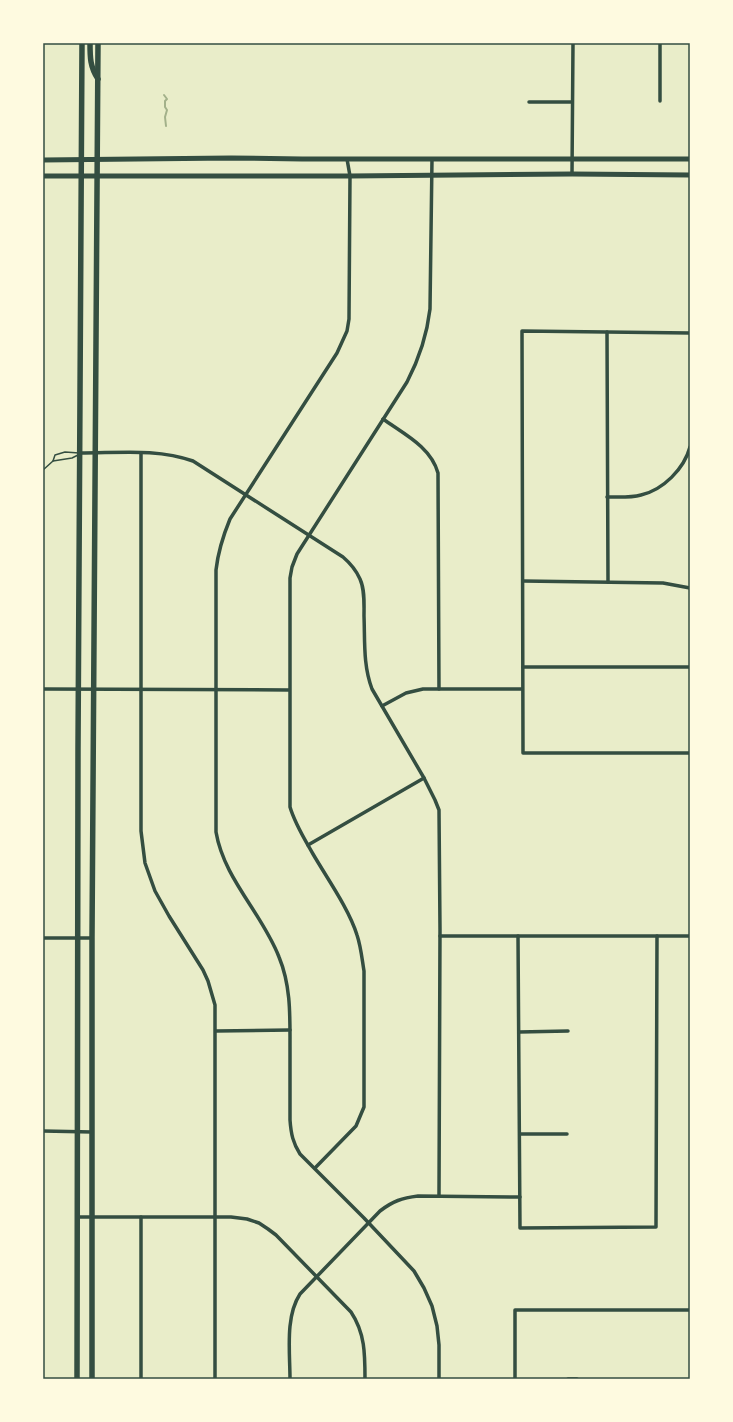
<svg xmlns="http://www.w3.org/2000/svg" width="733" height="1422" font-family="'Open Sans',sans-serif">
	<rect width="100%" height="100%" fill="#e9edc9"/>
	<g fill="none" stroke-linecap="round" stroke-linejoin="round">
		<!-- stream -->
		<polyline stroke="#a3b18a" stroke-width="2" points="164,95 167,99 165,101 165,107 167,110 165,117 166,126"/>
		<!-- service -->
		<g stroke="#344e41" stroke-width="1.5">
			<polyline points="53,461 72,458 78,455"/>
			<polyline points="43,470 53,461 55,455 65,452 79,453"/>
		</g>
		<!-- minor -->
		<g stroke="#344e41" stroke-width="3.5">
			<polyline points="660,101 660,43"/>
			<polyline points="529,102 572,102"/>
			<path d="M347,159L350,176L349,319L347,331L337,353L230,519C223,536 218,552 216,570V832C224,879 262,913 279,957C291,986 290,1016 290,1047C290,1071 290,1096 290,1120C291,1134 293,1143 300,1154L364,1218L414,1271L424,1288L432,1306L437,1326L439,1345V1379"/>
			<polyline points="572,174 573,43"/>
			<polyline points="607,332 608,582"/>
			<polyline points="690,333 522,331 523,753 690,753"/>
			<path d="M383,419C404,434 431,447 438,473L439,689"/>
			<path d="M80,453C118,453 157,448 193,461L343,557C350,563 356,570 360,579C365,590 364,604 364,616C365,641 363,665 372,689L424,778L435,800L439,810L440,930L439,1196"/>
			<polyline points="141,453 141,831 145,863 155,891 169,916 203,970 208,981 215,1005 215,1379"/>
			<path d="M607,497C618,497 630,498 641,495C663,490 684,469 690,447"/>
			<polyline points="523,581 663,583 690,588"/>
			<polyline points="523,667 690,667"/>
			<polyline points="43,689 289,690"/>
			<polyline points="382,706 406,693 423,689 522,689"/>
			<polyline points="308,845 424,778"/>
			<polyline points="440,936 690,936"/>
			<polyline points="518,936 520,1228 656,1227 657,936"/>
			<polyline points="43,938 92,938"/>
			<polyline points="216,1031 290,1030"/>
			<polyline points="519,1032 568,1031"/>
			<polyline points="43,1131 92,1132"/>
			<polyline points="520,1134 567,1134"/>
			<path d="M315,1168L356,1126L364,1107V971C362,959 361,947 357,935C349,909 327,878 313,854C304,838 295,824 290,807V578L292,567L297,554L407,382C419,359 427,335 430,309L432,159"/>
			<path d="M77,1217H231L247,1219L259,1223L268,1229L276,1235L351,1312C365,1333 365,1354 365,1379"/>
			<polyline points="141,1379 141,1217"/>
			<path d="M290,1379C290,1352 285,1317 300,1294L380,1211C393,1201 402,1198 418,1196L520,1197"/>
			<polyline points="515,1379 515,1310 690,1310"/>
			<polyline points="568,1379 577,1379"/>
		</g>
		<!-- secondary -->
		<g stroke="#344e41" stroke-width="5">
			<polyline points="43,160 231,158 302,159 690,159"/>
			<polyline points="43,176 350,176 572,174 690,175"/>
		</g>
		<!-- primary -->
		<g stroke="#344e41" stroke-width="5.5">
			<path d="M90,43C90,57 90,67 98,79"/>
			<polyline points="77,1379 78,748 82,43"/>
			<polyline points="92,1379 92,938 98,43"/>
		</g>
	</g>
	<!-- border -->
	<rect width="733" height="1422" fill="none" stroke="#fefae0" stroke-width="88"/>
	<rect x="44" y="44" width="645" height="1334" fill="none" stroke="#344e41" stroke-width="1.5"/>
</svg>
